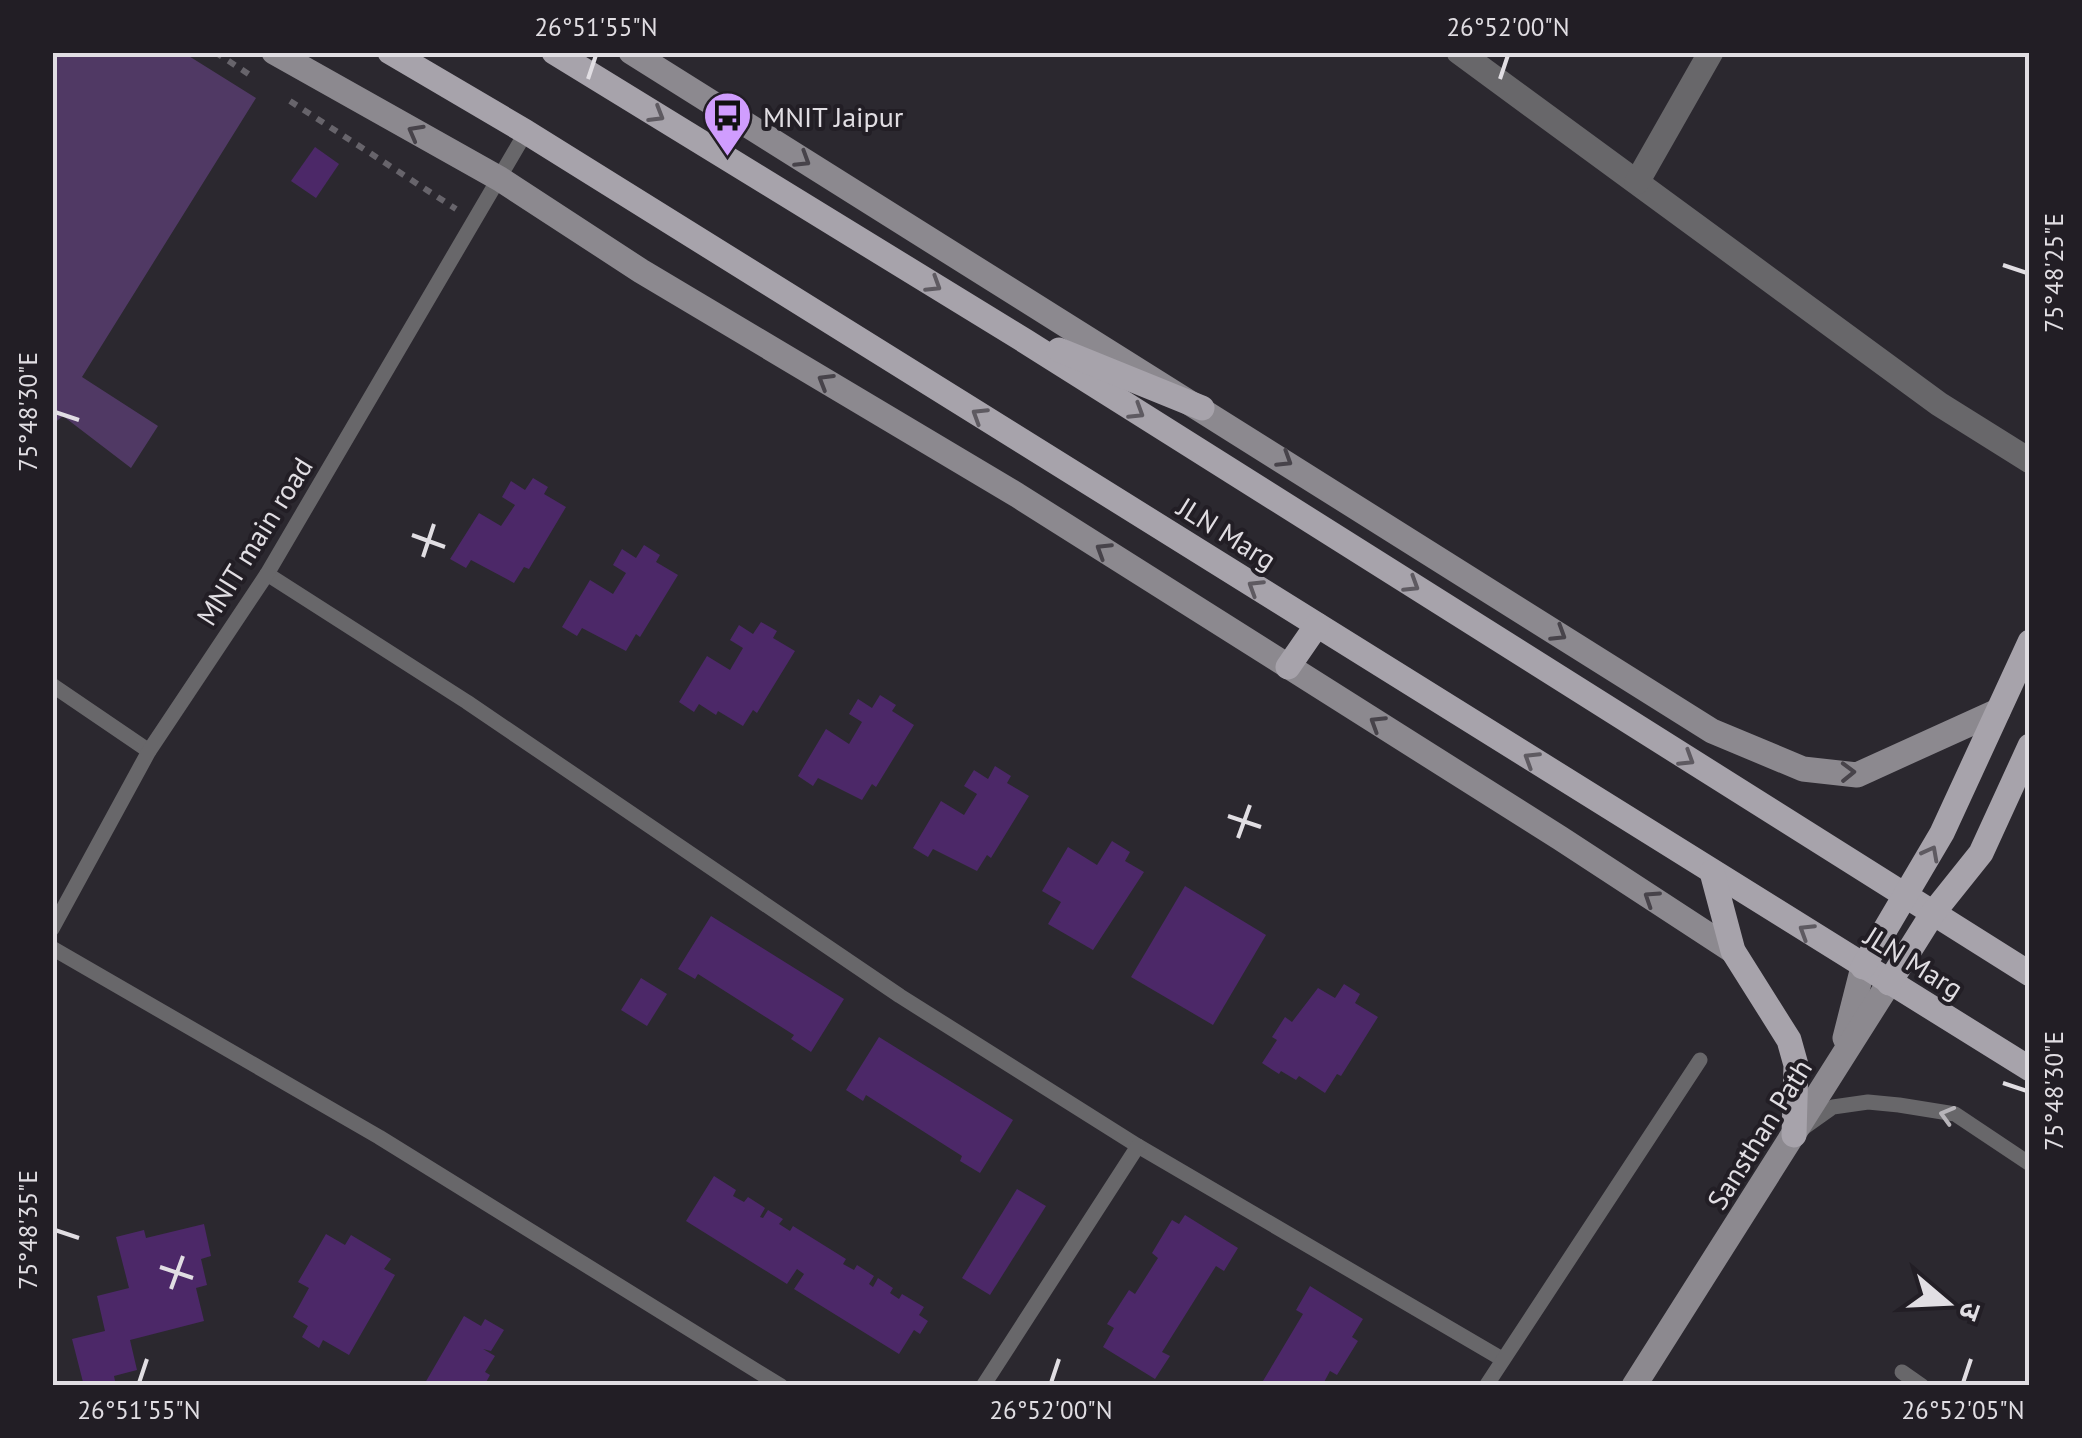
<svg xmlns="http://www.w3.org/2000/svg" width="2082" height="1438" font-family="'PT Sans','Noto Sans Devanagari',sans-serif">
	<rect width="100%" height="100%" fill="#2b282f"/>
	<!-- green -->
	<polygon fill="#503964" points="53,52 184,53 256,98 82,377 158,426 131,468 63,416 53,424"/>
	<!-- building -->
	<g fill="#4c2868">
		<polygon points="315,147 339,164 316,198 291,181"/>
		<polygon points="533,478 548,487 544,494 566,507 529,569 524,567 514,583 471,560 466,568 450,559 479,513 501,526 515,505 502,497 511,481 525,490"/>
		<polygon points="644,545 660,555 656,562 678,575 640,637 636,634 626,651 582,628 577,636 562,627 590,580 613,594 626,573 613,565 622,549 636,558"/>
		<polygon points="761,622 777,631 773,638 795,651 757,713 753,710 743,726 718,711 716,715 699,704 694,712 679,702 707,656 730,670 743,648 730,640 739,625 753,634"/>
		<polygon points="880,695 896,705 892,711 914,725 876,787 872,784 862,800 818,778 813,786 798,776 826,729 849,744 862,722 849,714 858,699 872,708"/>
		<polygon points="995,766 1011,776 1007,783 1029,796 991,858 987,855 977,871 933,849 928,857 913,848 941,801 964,815 977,794 964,786 974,770 988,779"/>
		<polygon points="1112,841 1130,852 1125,861 1144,872 1093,950 1048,924 1061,902 1042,891 1068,847 1097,865"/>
		<polygon points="1185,886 1266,935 1213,1025 1131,977"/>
		<polygon points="711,916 844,999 811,1052 791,1039 794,1035 698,974 695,979 678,969"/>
		<polygon points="641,978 667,994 647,1026 621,1010"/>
		<polygon points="1344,984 1360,994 1355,1003 1378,1017 1341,1076 1337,1074 1325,1093 1299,1076 1296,1080 1281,1071 1279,1074 1262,1063 1277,1040 1272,1037 1285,1017 1292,1022 1318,988 1335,998"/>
		<polygon points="879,1037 1013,1120 980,1173 960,1161 962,1156 866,1095 863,1101 846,1090"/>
		<polygon points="714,1176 736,1190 733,1196 744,1202 748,1197 765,1208 760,1217 763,1218 768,1210 783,1219 779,1224 790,1231 793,1226 846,1259 843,1264 854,1270 857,1265 874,1276 869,1284 873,1287 878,1278 893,1288 890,1293 899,1299 902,1294 924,1307 919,1315 928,1321 920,1334 914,1330 899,1354 794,1289 804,1274 797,1269 787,1284 686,1221"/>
		<polygon points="1017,1189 1046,1206 990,1295 962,1278"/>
		<polygon points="1185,1215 1238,1248 1224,1271 1216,1266 1162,1352 1170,1356 1155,1379 1103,1347 1114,1328 1107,1324 1129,1290 1135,1294 1158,1258 1152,1253 1172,1220 1179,1224"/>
		<polygon points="204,1224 211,1256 201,1259 207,1285 196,1288 204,1321 130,1340 137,1370 114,1376 116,1386 84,1386 72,1339 105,1331 97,1296 129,1288 116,1237 144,1230 146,1238"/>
		<polygon points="326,1234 345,1245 351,1235 391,1259 384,1269 395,1275 349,1355 323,1340 319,1348 302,1337 308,1326 293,1317 309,1288 298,1282"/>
		<polygon points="1310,1286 1363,1319 1352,1337 1358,1341 1337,1375 1330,1371 1322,1386 1260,1386 1303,1314 1296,1310"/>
		<polygon points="464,1316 481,1326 485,1319 504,1330 491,1351 483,1349 495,1356 485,1372 490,1375 484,1386 429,1386 425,1383"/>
	</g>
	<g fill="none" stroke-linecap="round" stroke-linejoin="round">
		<!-- path -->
		<g stroke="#67646b" stroke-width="6" stroke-dasharray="8 8" stroke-linecap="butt">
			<polyline points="215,52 250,75"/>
			<polyline points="290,101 456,209"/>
		</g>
		<!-- lane -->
		<g stroke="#68676a" stroke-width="15">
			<polyline points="267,574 467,702 900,996 1138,1146 1502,1359"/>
			<polyline points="52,685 149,751"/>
			<polyline points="52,929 149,751 267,574 526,132"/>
			<polyline points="52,948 379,1137 781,1386"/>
			<polyline points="1802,1129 1833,1107 1868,1102 1899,1105 1955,1114 2030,1164"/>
			<polyline points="1902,1372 1922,1386"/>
			<polyline points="983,1386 1138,1146"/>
			<polyline points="1486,1386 1700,1060"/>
		</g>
		<!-- street -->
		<g stroke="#68676a" stroke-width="25">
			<polyline points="1459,52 1939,404 2030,461"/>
			<polyline points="1637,182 1711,52"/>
		</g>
		<!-- secondary -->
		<g stroke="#8c898f" stroke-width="25">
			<polyline points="274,52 500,179 641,271 1017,495 1560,838 1733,951"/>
			<polyline points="631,52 1712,731 1803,769 1857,775 1998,711"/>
			<polyline points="1845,1038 1863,967"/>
			<polyline points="1634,1386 1889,983"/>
		</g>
		<!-- primary -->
		<g stroke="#a7a3ab" stroke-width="25">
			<polyline points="390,52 526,132 2030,1069"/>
			<polyline points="554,52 1025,341 2030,974"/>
			<polyline points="1059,350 1202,408"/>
			<polyline points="1288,667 1317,625"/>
			<polyline points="1712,872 1733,951 1789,1040 1796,1065 1794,1135"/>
			<polyline points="1863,967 1942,833 2030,642"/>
			<polyline points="1889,983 1933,913 1981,853 2030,746"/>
		</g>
	</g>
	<!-- one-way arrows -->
	<defs><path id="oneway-chevron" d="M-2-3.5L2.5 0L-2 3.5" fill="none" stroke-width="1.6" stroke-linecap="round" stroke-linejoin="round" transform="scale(2.5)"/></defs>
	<g stroke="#5e5a61">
		<use href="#oneway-chevron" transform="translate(657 115) rotate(31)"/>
		<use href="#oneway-chevron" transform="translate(934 285) rotate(32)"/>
		<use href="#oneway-chevron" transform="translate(1137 412) rotate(32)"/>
		<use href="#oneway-chevron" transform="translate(979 415) rotate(-148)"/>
		<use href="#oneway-chevron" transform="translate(1412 585) rotate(32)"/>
		<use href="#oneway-chevron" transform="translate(1255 587) rotate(-148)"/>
		<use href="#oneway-chevron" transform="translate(1531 759) rotate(-148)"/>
		<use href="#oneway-chevron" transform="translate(1687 759) rotate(32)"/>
		<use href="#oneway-chevron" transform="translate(1931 853) rotate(-62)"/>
		<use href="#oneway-chevron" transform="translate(1806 931) rotate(-148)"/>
	</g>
	<g stroke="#47434a">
		<use href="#oneway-chevron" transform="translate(415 132) rotate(-151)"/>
		<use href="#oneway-chevron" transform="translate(803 160) rotate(32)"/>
		<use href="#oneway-chevron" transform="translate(825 381) rotate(-149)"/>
		<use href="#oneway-chevron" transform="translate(1285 460) rotate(32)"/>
		<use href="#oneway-chevron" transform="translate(1103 550) rotate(-148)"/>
		<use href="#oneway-chevron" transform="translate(1559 634) rotate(32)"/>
		<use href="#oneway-chevron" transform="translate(1377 723) rotate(-148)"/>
		<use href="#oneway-chevron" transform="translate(1848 772) rotate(-1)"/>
		<use href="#oneway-chevron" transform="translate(1651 898) rotate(-147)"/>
	</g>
	<use stroke="#b7b4b9" href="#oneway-chevron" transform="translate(1947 1115) rotate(-164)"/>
	<!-- ticks -->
	<path fill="none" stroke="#e1dee3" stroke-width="4" d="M588,79L596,55M1500,79L1508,55M2003,265L2027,273M55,412L79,420M412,535L445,547M423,557L434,524M1228,816L1261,827M1238,838L1250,805M2003,1083L2027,1091M55,1230L79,1238M160,1267L193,1278M171,1289L183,1256M139,1383L147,1359M1051,1383L1059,1359M1963,1383L1971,1359"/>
	<!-- icons -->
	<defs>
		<symbol id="bus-pin" viewBox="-11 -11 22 30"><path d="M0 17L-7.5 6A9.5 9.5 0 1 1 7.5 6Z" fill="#d09dfe" stroke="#221e25"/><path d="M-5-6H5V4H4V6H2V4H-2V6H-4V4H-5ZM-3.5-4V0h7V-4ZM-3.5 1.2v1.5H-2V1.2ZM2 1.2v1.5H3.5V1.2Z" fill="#111"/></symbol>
	</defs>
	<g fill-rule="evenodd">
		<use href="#bus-pin" x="700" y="88" width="55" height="75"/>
	</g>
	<g text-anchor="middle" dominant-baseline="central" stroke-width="8" stroke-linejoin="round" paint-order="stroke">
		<!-- poi labels -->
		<g font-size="28" fill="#e1dee3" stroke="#221e25" text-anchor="start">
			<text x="763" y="116">MNIT Jaipur</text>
		</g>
		<!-- street labels -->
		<g font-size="28" fill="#e1dee3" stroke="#221e25">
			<text transform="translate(1227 533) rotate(32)">JLN Marg</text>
			<text transform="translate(254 541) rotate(-58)">MNIT main road</text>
			<text transform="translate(1914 962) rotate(32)">JLN Marg</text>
			<text transform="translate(1759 1134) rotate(-58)">Sansthan Path</text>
		</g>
	</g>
	<!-- border -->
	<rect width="2082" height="1438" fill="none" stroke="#221e25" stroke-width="110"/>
	<!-- north arrow -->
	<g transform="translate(1947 1303) rotate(109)" stroke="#221e25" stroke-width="8" paint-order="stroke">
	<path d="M0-8L18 38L0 25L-18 38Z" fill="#e1dee3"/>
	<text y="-15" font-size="28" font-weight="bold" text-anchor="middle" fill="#e1dee3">उ</text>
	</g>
	<rect x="55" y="55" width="1972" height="1328" fill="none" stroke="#e1dee3" stroke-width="4"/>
	<g font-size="25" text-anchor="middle" fill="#e1dee3">
		<text x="596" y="36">26°51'55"N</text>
		<text x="1508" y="36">26°52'00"N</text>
		<text transform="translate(2054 273) rotate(-90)" y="9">75°48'25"E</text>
		<text transform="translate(28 412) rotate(-90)" y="9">75°48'30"E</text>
		<text transform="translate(2054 1091) rotate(-90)" y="9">75°48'30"E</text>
		<text transform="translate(28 1230) rotate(-90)" y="9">75°48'35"E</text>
		<text x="139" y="1419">26°51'55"N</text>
		<text x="1051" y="1419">26°52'00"N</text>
		<text x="1963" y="1419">26°52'05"N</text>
	</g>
</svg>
